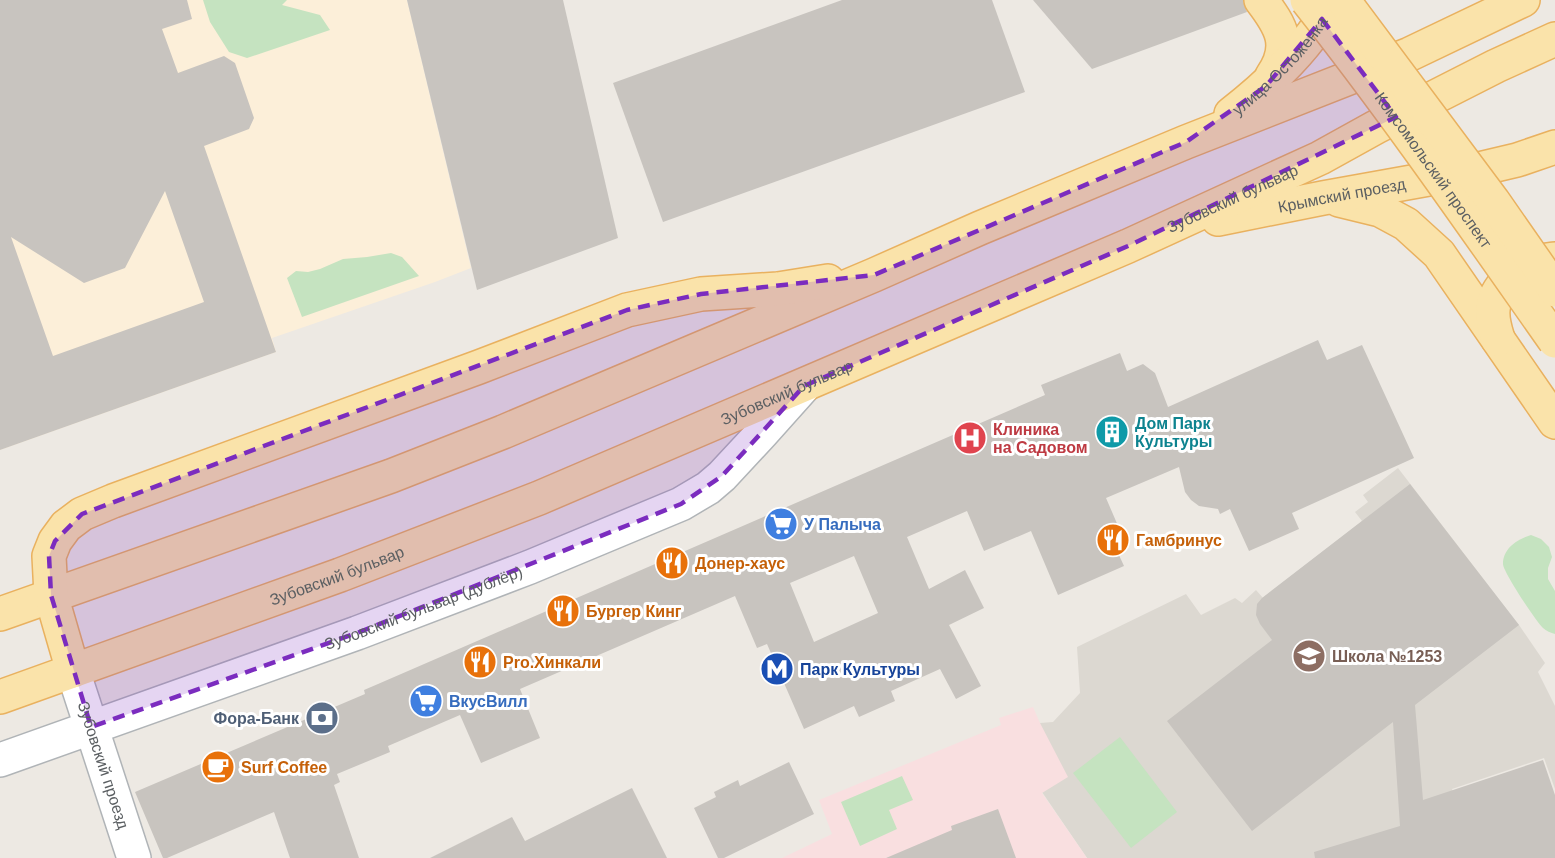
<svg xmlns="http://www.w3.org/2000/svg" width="1555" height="858" font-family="Helvetica,sans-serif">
	<rect width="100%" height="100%" fill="#ede9e3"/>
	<!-- commercial -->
	<polygon fill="#fcefd9" points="0,0 407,0 471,268 435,282 272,338 276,352 0,450"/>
	<!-- education -->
	<polygon fill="#dcd8d1" points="1398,468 1519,625 1545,663 1538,672 1555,706 1555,789 1544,758 1452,789 1474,858 1087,858 1042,792 1040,723 1053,722 1080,693 1077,647 1186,594 1201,615 1235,598 1242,603 1256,590 1263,598 1362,521 1355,512 1368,502 1363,495"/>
	<!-- medical -->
	<polygon fill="#f9dfe0" points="1033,707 1040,723 1068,777 1042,793 1087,858 782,858 832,834 819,800 1001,725 999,718"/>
	<!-- green -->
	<g fill="#c5e3c0">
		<polygon points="203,0 287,0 282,5 320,15 330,30 247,58 229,52 210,22"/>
		<polygon points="391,253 402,257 419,276 302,317 287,278 296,271 308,272 320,269 343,259 367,257"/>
		<path d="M1531,535L1541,539L1549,547L1552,557L1548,568V579L1555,591V634C1551,633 1546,631 1543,628C1536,621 1503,572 1503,564C1503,548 1518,539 1531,535Z"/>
		<polygon points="1120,737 1177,812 1131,848 1073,773"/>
		<polygon points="902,776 913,800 889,810 897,829 860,846 841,802"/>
	</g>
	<!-- building -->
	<g fill="#c8c4bf" fill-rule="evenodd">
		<path d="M0,0H187L192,19L162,29L178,73L224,56L235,63L254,118L249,129L204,146L276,352L0,450ZM165,191L204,302L53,356L11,237L84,283L125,268Z"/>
		<polygon points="407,0 563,0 618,238 477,290"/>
		<polygon points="842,0 992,0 1025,92 663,222 613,83"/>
		<polygon points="1033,0 1243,0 1247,12 1092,69"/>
		<path d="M1318,340L1327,360L1362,345L1414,458L1292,513L1299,529L1249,551L1230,509L1220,514L1218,509L1199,506L1191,500L1185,492L1179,467L1106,498L1128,549L1118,553L1124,566L1058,595L1031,531L984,551L967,511L907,537L929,589L965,570L984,608L949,625L981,686L956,699L940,669L891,691L895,701L859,717L854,706L804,729L767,644L757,648L735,596L520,689L540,738L481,763L460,715L388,746L390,752L337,774L340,782L334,785L359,858H290L274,812L167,858H163L135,792L365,694L364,690L378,684L1045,395L1041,385L1120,353L1127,371L1143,364L1155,373L1168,407ZM854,556L878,613L814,642L790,583Z"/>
		<polygon points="1410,484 1519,625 1415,705 1423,800 1543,760 1555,795 1555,858 1315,858 1314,852 1400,826 1393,722 1252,831 1167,721 1272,640 1260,624 1256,615 1257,604 1262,598"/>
		<polygon points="789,762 814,814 724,858 718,858 694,808 716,797 714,792 738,780 740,786"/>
		<polygon points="632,788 667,858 430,858 512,817 525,841"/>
		<polygon points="998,809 1016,858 886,858 952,830 951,826"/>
	</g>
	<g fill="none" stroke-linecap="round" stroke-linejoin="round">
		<defs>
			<g id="minor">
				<path id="s1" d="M73,671L134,858"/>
				<path id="s2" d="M0,760L357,633L530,567L681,504L708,488L722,476L762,433L804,386"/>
			</g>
			<g id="major">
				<path d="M1261,0C1281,26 1293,46 1272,76"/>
				<path id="s3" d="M1231,114C1266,87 1316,41 1332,0"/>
				<polyline points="1339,200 1380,210 1406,224 1439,254 1555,422"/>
				<path id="s4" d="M1218,219L1323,198L1462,173L1517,160L1555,147"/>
				<path d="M1498,339C1495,329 1492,320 1493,310C1494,287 1519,266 1541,261C1545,260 1550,260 1555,259"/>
				<polyline points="0,614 391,476 503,432 874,275 980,228 1186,142 1410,54 1523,0"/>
				<polyline points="73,671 51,595 49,556 55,541 66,526 82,514 113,501 479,367 627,310 701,294 778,289 828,281"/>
				<path id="s5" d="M0,697L340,575L539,498L1128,246L1320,158L1376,127L1496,66L1555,39"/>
			</g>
		</defs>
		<!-- minor casing -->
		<use href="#minor" stroke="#b0b4b7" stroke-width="36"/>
		<!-- major casing -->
		<use href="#major" stroke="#e9b15f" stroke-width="36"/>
		<!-- minor -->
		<use href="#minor" stroke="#fff" stroke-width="33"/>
		<!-- major -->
		<use href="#major" stroke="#fae3aa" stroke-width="33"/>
		<defs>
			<g id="major-bridge">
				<path id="s6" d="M1307,0C1394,110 1474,226 1555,341"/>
				<polyline points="1343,0 1493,201 1555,290"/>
			</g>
		</defs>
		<!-- major-bridge casing -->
		<use href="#major-bridge" stroke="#e9b15f" stroke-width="36" stroke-linecap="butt"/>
		<!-- major-bridge -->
		<use href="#major-bridge" stroke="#fae3aa" stroke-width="33"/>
	</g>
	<!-- marked area -->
	<path fill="#7b2cbf" fill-opacity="0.2" stroke="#7b2cbf" stroke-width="4.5" stroke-dasharray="12 8" stroke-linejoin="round" d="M1322,19L1396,117L1128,246L804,386L722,476L681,504L357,633L91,727L51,595L49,556L55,541L82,514L627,310L701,294L874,275L1186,142L1266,86Z"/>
	<!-- icons -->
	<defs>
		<symbol id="building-disc" viewBox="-11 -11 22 22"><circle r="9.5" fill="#0f9aa8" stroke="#fff"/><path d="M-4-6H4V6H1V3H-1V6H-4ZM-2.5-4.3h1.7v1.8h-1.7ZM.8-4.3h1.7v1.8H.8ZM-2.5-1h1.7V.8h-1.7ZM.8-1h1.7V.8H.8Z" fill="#fff"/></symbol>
		<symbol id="hospital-disc" viewBox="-11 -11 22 22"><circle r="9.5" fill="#e0444e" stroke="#fff"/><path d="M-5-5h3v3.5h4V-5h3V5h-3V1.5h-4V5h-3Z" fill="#fff"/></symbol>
		<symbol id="supermarket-disc" viewBox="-11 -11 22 22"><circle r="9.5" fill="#3f7fe0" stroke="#fff"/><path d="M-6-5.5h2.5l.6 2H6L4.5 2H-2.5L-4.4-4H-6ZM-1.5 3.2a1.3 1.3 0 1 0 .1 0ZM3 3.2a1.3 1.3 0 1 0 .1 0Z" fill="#fff"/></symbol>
		<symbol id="restaurant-disc" viewBox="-11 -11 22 22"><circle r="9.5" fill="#e8710a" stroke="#fff"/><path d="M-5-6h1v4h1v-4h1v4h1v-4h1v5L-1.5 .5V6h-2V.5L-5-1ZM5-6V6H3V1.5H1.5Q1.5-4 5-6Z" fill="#fff"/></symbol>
		<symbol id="school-disc" viewBox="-11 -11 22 22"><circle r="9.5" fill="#8d6e63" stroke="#fff"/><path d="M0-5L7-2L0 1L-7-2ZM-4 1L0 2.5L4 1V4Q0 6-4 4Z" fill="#fff"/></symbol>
		<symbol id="metro-disc" viewBox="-11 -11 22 22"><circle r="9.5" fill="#1a4fb4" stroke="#fff"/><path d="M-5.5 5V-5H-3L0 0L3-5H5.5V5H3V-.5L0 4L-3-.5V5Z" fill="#fff"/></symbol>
		<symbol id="bank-disc" viewBox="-11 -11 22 22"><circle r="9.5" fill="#5c6f8a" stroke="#fff"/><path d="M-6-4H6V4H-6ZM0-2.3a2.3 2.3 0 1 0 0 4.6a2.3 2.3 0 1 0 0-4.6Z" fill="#fff"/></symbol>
		<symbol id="cafe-disc" viewBox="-11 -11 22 22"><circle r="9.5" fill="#e8710a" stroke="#fff"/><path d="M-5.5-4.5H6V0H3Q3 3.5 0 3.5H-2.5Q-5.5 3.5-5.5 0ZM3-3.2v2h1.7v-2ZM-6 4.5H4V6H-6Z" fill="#fff"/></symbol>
	</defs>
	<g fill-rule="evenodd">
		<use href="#building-disc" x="1093" y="413" width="38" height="38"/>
		<use href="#hospital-disc" x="951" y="419" width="38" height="38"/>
		<use href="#supermarket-disc" x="762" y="505" width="38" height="38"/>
		<use href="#restaurant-disc" x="1094" y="521" width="38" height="38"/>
		<use href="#restaurant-disc" x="653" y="544" width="38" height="38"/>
		<use href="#restaurant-disc" x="544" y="592" width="38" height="38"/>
		<use href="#school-disc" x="1290" y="637" width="38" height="38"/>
		<use href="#restaurant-disc" x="461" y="643" width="38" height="38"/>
		<use href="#metro-disc" x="758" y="650" width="38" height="38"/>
		<use href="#supermarket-disc" x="407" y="682" width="38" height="38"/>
		<use href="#bank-disc" x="303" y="699" width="38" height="38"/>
		<use href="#cafe-disc" x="199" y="748" width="38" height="38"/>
	</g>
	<g text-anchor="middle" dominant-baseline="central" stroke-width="6" stroke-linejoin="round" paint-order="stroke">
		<!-- street labels -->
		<g font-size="16" fill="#5b5f62" stroke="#fff">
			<text stroke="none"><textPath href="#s3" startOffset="69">улица Остоженка</textPath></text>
			<text stroke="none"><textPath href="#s6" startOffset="212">Комсомольский проспект</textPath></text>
			<text stroke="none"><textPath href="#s4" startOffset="126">Крымский проезд</textPath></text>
			<text stroke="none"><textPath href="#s5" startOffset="1330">Зубовский бульвар</textPath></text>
			<text stroke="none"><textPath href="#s5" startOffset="844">Зубовский бульвар</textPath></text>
			<text stroke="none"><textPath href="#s5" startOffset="358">Зубовский бульвар</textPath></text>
			<text stroke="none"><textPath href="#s2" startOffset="450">Зубовский бульвар (дублёр)</textPath></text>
			<text stroke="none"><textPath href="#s1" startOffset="99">Зубовский проезд</textPath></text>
		</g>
		<!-- culture labels -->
		<g font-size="16" font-weight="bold" fill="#0d838f" stroke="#fff" text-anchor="start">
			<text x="1135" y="423">Дом Парк<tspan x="1135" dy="18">Культуры</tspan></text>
		</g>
		<!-- health labels -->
		<g font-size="16" font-weight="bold" fill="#be3a42" stroke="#fff" text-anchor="start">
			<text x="993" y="429">Клиника<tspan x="993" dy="18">на Садовом</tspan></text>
		</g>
		<!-- shop labels -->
		<g font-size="16" font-weight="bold" fill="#366cbe" stroke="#fff" text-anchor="start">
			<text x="804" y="524">У Палыча</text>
			<text x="449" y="701">ВкусВилл</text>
		</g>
		<!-- food labels -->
		<g font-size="16" font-weight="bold" fill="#c56008" stroke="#fff" text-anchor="start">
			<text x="1136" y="540">Гамбринус</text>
			<text x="695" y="563">Донер-хаус</text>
			<text x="586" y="611">Бургер Кинг</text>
			<text x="503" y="662">Pro.Хинкали</text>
			<text x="241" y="767">Surf Coffee</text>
		</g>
		<!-- education labels -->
		<g font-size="16" font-weight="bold" fill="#785e54" stroke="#fff" text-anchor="start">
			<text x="1332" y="656">Школа №1253</text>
		</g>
		<!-- transit labels -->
		<g font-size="16" font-weight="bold" fill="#164399" stroke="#fff" text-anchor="start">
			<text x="800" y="669">Парк Культуры</text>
		</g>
		<!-- service labels -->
		<g font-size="16" font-weight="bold" fill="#4e5e75" stroke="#fff" text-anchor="end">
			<text x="299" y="718">Фора-Банк</text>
		</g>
	</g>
</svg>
